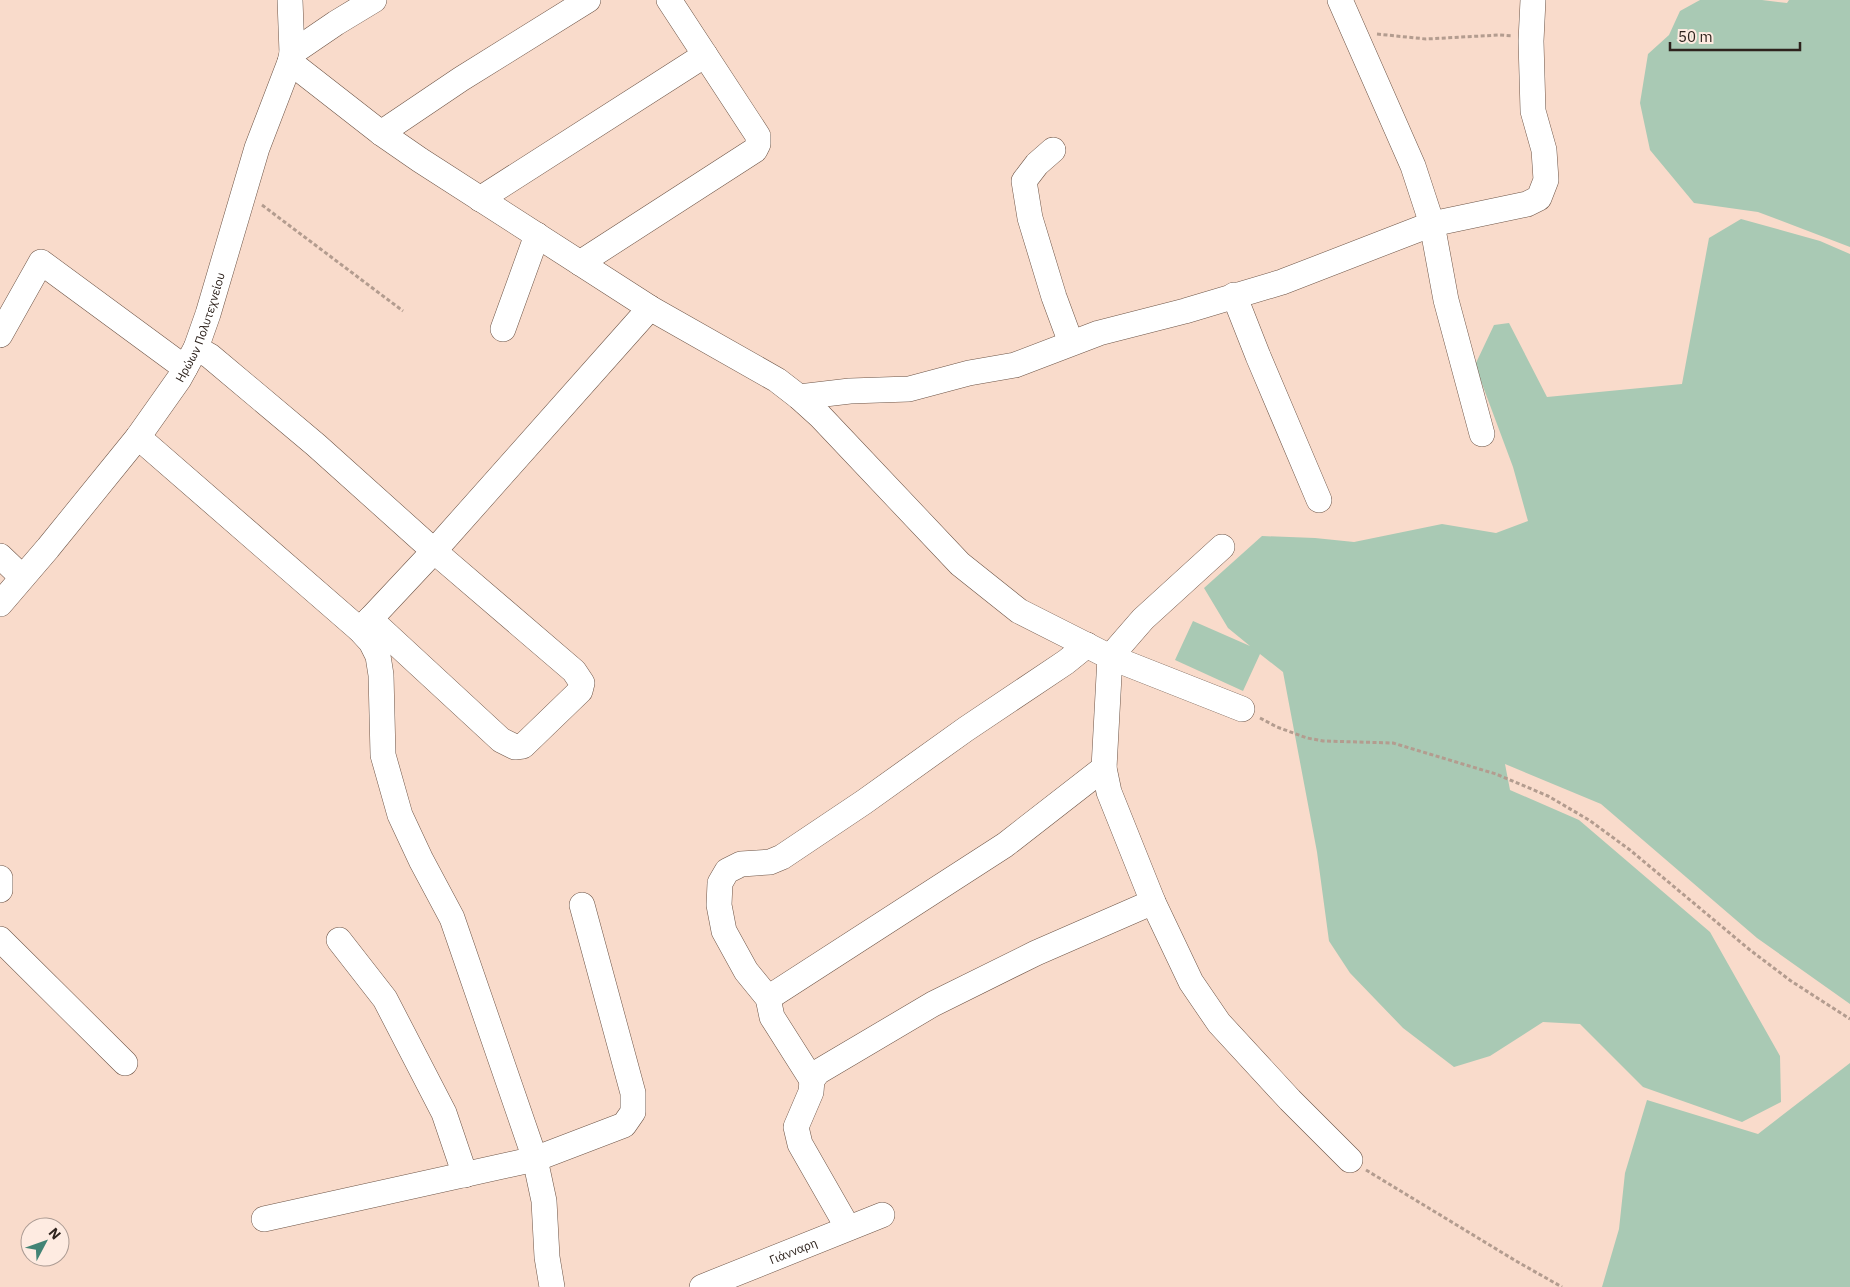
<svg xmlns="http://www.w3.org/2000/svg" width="1850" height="1287" font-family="'IBM Plex Sans',sans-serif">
	<rect width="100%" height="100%" fill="#f9dbcb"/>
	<!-- green -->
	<g fill="#a9c9b4">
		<polygon points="1700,0 1762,0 1787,3 1789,0 1850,0 1850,247 1758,212 1694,203 1650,150 1640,103 1648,54 1669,35 1680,11"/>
		<polygon points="1741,219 1820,241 1850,254 1850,1004 1757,938 1601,804 1505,764 1510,790 1579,820 1710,932 1780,1056 1781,1102 1742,1122 1643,1087 1580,1024 1543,1022 1490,1056 1454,1067 1403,1028 1350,973 1329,941 1317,852 1283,672 1260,654 1243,691 1175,660 1193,621 1250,646 1228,628 1204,588 1262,536 1315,538 1354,542 1442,524 1496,533 1528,521 1513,467 1475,365 1494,325 1509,323 1547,397 1682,384 1709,238"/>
		<polygon points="1850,1063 1850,1287 1602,1287 1619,1229 1625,1173 1647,1100 1758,1134"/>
	</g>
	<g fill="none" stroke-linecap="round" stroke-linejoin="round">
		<defs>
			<g id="minor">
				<polyline points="1340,0 1413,166 1432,224 1446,300 1482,434"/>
				<polyline points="292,53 336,23 374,0"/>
				<polyline points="290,62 381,133 420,160 650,308 777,380 799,397 820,416 960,564 1019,611 1110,657 1242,709"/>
				<polyline points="381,133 461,79 588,0"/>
				<polyline points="1053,150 1037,164 1024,181 1030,218 1054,297 1071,343"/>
				<polyline points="480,199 705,55"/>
				<polyline points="580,263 755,150 758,144 758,136 669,0"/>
				<polyline points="1234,295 1258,356 1319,500"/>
				<polyline points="503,329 537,235"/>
				<polyline points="0,335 41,262 185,368"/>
				<polyline points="196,348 210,356 316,445 434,551 574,671 582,683 580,691 523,746 515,747 501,740 370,619"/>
				<polyline points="799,397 850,391 909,389 969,373 1015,365 1099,333 1185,311 1282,282 1432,224 1527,204 1539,198 1546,180 1544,150 1533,111 1531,41 1533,0"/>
				<polyline points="138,437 360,630 371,642 378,656 381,675 383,755 400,815 421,860 452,918 535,1159 544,1201 547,1257 552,1287"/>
				<polyline points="1222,547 1143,619 1110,657 1104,768 1109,792 1153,902 1191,982 1219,1023 1290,1100 1350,1160"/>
				<polyline points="0,556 22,577"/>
				<path id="s1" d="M0,604L48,548L138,437L179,379L196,348L208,314L257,148L290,62L292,53L290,0"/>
				<polyline points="360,630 434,551 650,308"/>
				<polyline points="0,878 0,890"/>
				<polyline points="0,939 125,1063"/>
				<polyline points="339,940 385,999 444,1113 465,1175"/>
				<polyline points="768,998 1005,845 1104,768"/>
				<polyline points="812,1080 772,1017 768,998 746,971 724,931 719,905 720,883 727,871 741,864 770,862 782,857 864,802 966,729 1066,662 1087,645"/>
				<polyline points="264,1219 535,1159 624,1125 633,1112 633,1093 582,905"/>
				<polyline points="848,1228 800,1144 796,1127 811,1092 812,1080 818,1072 933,1004 1036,953 1153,902"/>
				<path id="s2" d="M702,1287L882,1215"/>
			</g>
		</defs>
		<!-- minor casing -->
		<use href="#minor" stroke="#6d5446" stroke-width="26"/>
		<!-- path -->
		<g stroke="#b39c8f" stroke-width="3" stroke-dasharray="4 2.5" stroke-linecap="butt">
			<polyline points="1377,34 1426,39 1499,35 1513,36"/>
			<polyline points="262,205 403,311"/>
			<polyline points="1260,718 1277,727 1307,738 1323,741 1393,743 1496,774 1548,796 1589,820 1630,850 1750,950 1791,981 1850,1019"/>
			<polyline points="1366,1170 1516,1261 1562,1287"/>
		</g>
		<!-- minor -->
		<use href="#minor" stroke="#fff" stroke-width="25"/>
	</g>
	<g text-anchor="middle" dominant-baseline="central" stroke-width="5" stroke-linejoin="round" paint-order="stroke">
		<!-- street labels -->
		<g font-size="12" fill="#2e231d" stroke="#feebe1">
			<text stroke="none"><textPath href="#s1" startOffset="344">Ηρώων Πολυτεχνείου</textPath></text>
			<text stroke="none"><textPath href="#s2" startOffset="98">Γιάνναρη</textPath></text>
		</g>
	</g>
	<!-- north arrow -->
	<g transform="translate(45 1242) rotate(49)"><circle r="24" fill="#feebe1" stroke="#ab9b93"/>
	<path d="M0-4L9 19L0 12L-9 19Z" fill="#428475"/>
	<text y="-8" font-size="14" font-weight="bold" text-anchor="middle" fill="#2e231d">N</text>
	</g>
	<!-- scale -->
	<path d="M1670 42v8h130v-8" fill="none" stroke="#2e231d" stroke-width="2.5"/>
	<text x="1678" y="42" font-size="15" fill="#2e231d" stroke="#feebe1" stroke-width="4" paint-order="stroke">50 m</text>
</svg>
